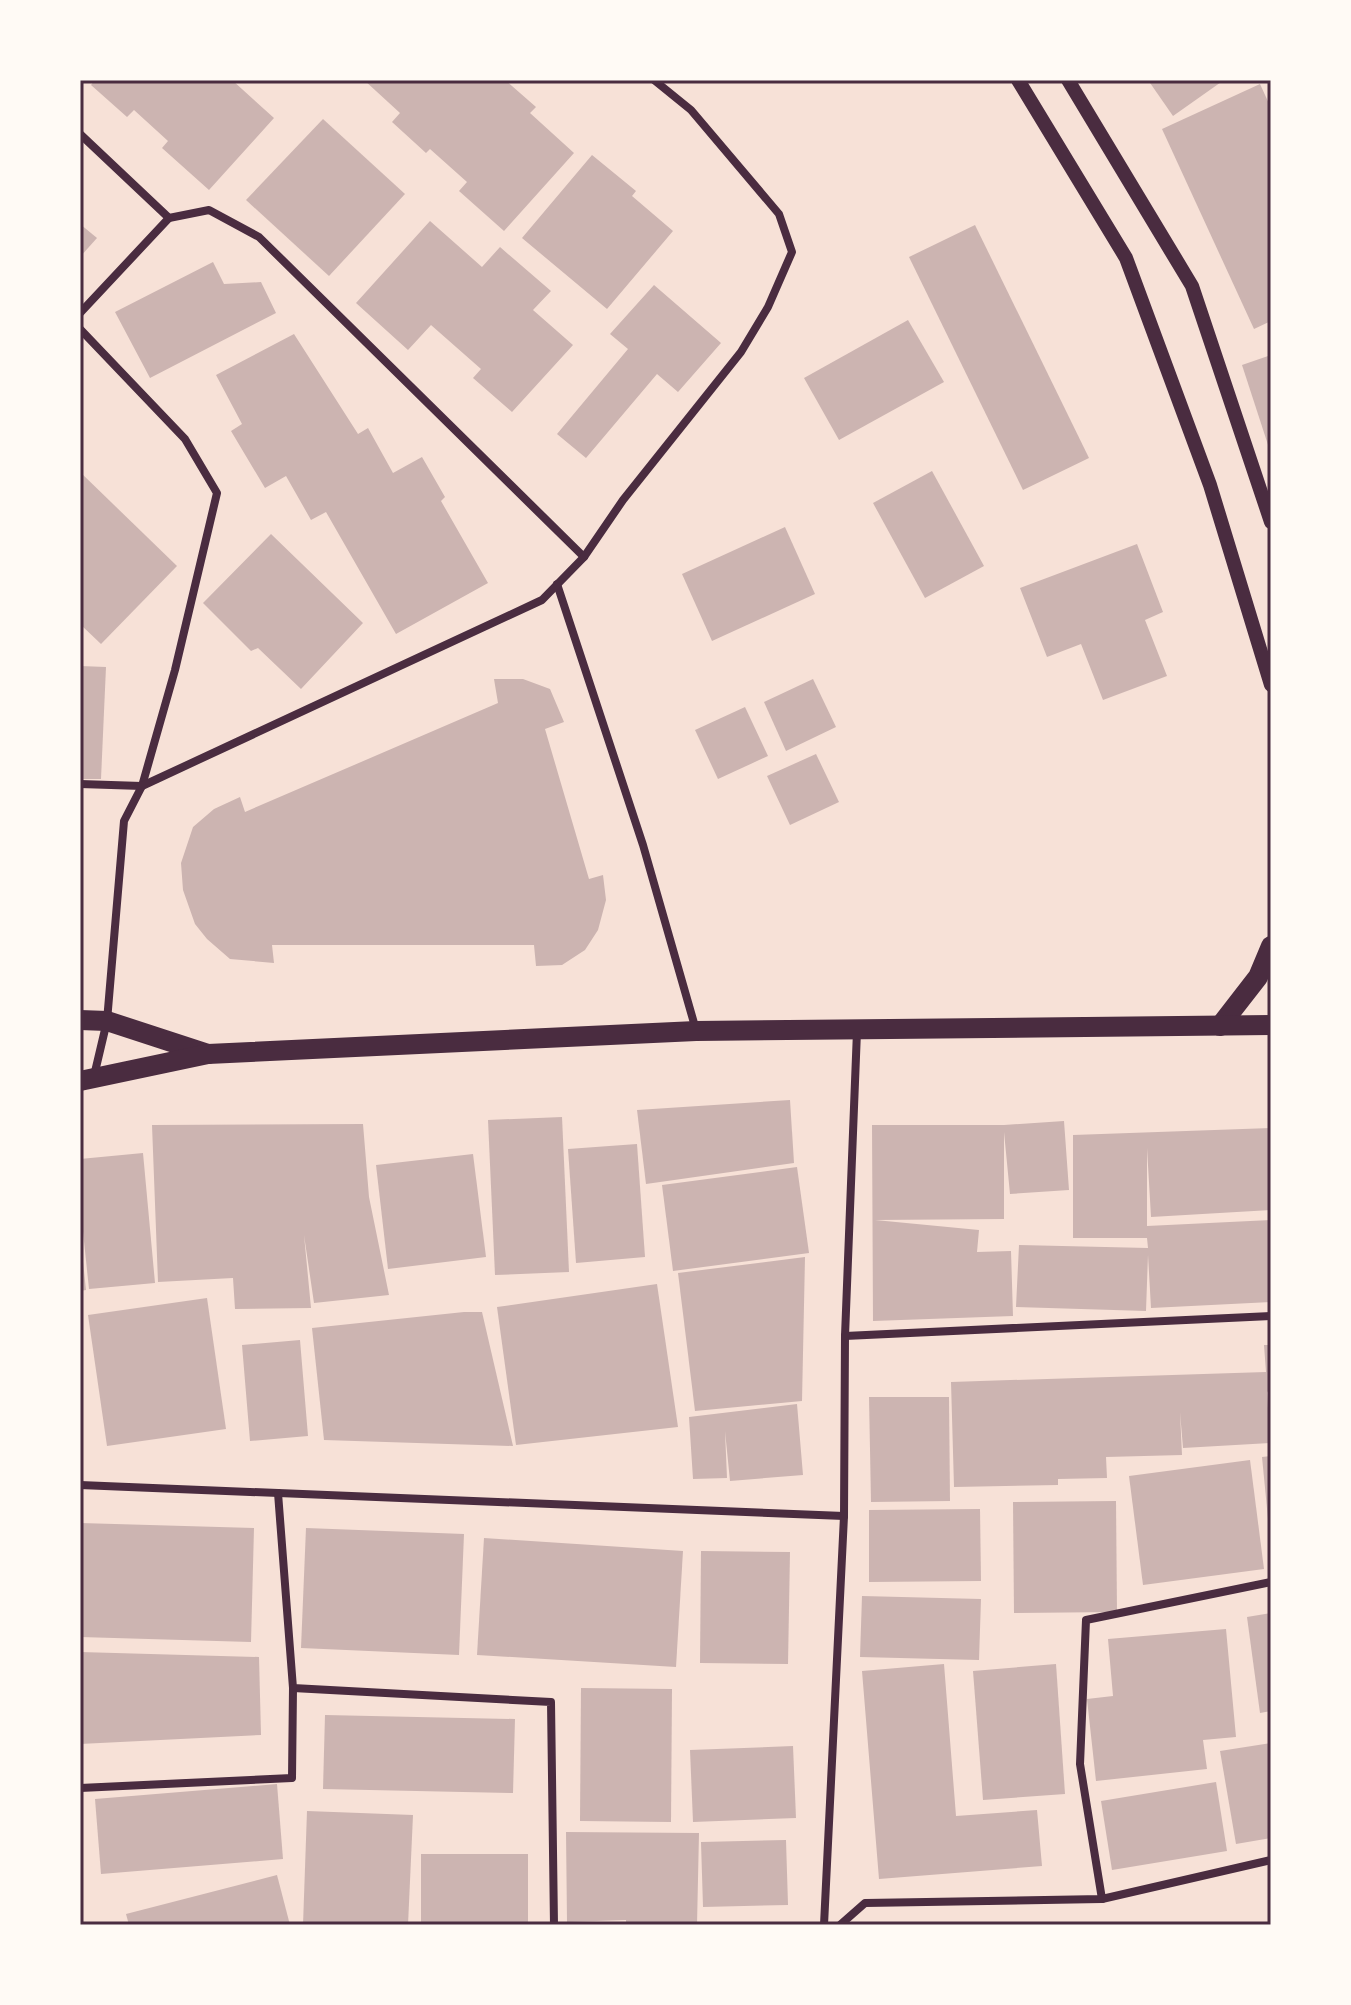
<svg xmlns="http://www.w3.org/2000/svg" width="1351" height="2005" font-family="Signika,sans-serif">
	<rect width="100%" height="100%" fill="#f7e1d7"/>
	<!-- building -->
	<g fill="#ccb4b1">
		<polygon points="95,80 232,80 274,118 209,190 162,148 168,141 134,110 127,117 91,85"/>
		<polygon points="364,80 505,80 536,107 530,113 574,153 504,231 459,191 467,182 430,149 426,153 392,122 400,113"/>
		<polygon points="1148,80 1224,80 1173,116"/>
		<polygon points="1260,84 1271,108 1271,321 1254,329 1162,129"/>
		<polygon points="323,119 405,194 329,276 246,200"/>
		<polygon points="592,155 636,191 632,196 673,231 607,309 522,238"/>
		<polygon points="430,221 482,267 500,247 551,291 533,310 573,345 512,412 473,378 481,369 431,325 408,350 356,303"/>
		<polygon points="80,224 97,238 80,257"/>
		<polygon points="975,225 1089,458 1023,490 909,257"/>
		<polygon points="213,262 224,284 261,282 276,313 150,378 115,312"/>
		<polygon points="654,285 721,343 678,392 657,374 586,458 557,434 628,349 610,334"/>
		<polygon points="908,320 944,382 839,440 804,378"/>
		<polygon points="294,334 358,434 368,428 393,473 422,457 445,497 441,501 488,583 396,634 326,512 311,520 286,476 265,488 231,431 242,424 216,375"/>
		<polygon points="1271,355 1271,450 1270,451 1242,365"/>
		<polygon points="932,471 984,566 925,598 873,503"/>
		<polygon points="80,472 177,566 101,644 80,624"/>
		<polygon points="785,527 815,594 712,641 682,574"/>
		<polygon points="271,534 363,623 301,689 258,648 251,651 203,603"/>
		<polygon points="1137,544 1163,612 1145,620 1167,676 1103,700 1081,644 1047,657 1020,588"/>
		<polygon points="80,666 106,667 101,779 80,779"/>
		<polygon points="494,679 523,679 550,689 564,722 545,729 589,879 603,875 606,900 598,930 585,950 562,965 536,966 534,945 272,945 274,963 230,959 207,939 195,924 183,890 181,863 193,827 214,809 240,797 245,812 498,703"/>
		<polygon points="813,679 836,727 786,751 764,702"/>
		<polygon points="745,707 768,756 718,779 695,730"/>
		<polygon points="816,754 839,802 790,825 767,776"/>
		<polygon points="790,1100 794,1163 646,1184 637,1110"/>
		<polygon points="562,1117 569,1272 495,1275 488,1120"/>
		<polygon points="1064,1121 1069,1190 1010,1194 1004,1132 1004,1219 875,1220 979,1230 977,1252 1011,1251 1013,1316 873,1321 872,1125 1004,1125"/>
		<polygon points="363,1124 369,1197 389,1295 314,1303 304,1235 311,1308 235,1309 233,1278 158,1282 152,1125"/>
		<polygon points="1271,1128 1271,1210 1151,1217 1147,1148 1147,1226 1271,1220 1271,1302 1151,1308 1148,1255 1146,1311 1016,1307 1019,1245 1148,1248 1147,1238 1073,1238 1073,1135"/>
		<polygon points="637,1144 645,1257 576,1263 568,1149"/>
		<polygon points="143,1153 155,1283 89,1289 80,1203 80,1159"/>
		<polygon points="473,1154 486,1257 388,1269 376,1165"/>
		<polygon points="797,1167 809,1253 673,1271 662,1185"/>
		<polygon points="80,1233 86,1290 80,1291"/>
		<polygon points="805,1257 802,1401 695,1411 678,1273"/>
		<polygon points="657,1284 678,1427 516,1445 497,1307"/>
		<polygon points="207,1298 226,1429 107,1446 88,1315"/>
		<polygon points="464,1312 482,1312 513,1446 324,1440 312,1328"/>
		<polygon points="300,1340 308,1436 250,1441 242,1345"/>
		<polygon points="1264,1345 1271,1345 1271,1398 1267,1391 1270,1443 1183,1448 1180,1412 1182,1455 1106,1457 1107,1478 1058,1479 1058,1485 954,1487 951,1382 1266,1372"/>
		<polygon points="869,1397 949,1397 950,1501 871,1502"/>
		<polygon points="797,1404 803,1475 730,1481 725,1431 727,1478 693,1479 689,1417"/>
		<polygon points="1271,1456 1271,1529 1269,1529 1262,1457"/>
		<polygon points="1250,1460 1264,1569 1143,1585 1129,1476"/>
		<polygon points="1116,1501 1117,1612 1014,1613 1013,1502"/>
		<polygon points="980,1509 981,1581 869,1582 869,1510"/>
		<polygon points="80,1523 254,1528 251,1642 80,1637"/>
		<polygon points="306,1528 464,1534 459,1655 301,1648"/>
		<polygon points="484,1538 683,1551 676,1667 477,1655"/>
		<polygon points="701,1551 790,1552 788,1664 700,1663"/>
		<polygon points="862,1596 981,1599 979,1660 860,1657"/>
		<polygon points="1271,1613 1271,1711 1260,1713 1247,1617"/>
		<polygon points="1226,1629 1236,1737 1203,1740 1207,1769 1096,1781 1087,1699 1113,1696 1108,1639"/>
		<polygon points="80,1652 259,1657 261,1735 80,1744"/>
		<polygon points="944,1664 956,1816 1037,1810 1042,1866 879,1879 862,1671"/>
		<polygon points="1056,1664 1065,1794 983,1800 973,1671"/>
		<polygon points="581,1688 672,1689 671,1822 580,1821"/>
		<polygon points="325,1715 515,1719 513,1793 323,1789"/>
		<polygon points="1271,1743 1271,1838 1236,1844 1220,1751"/>
		<polygon points="793,1746 796,1818 693,1822 690,1750"/>
		<polygon points="1216,1782 1227,1851 1112,1870 1101,1801"/>
		<polygon points="277,1784 283,1859 101,1874 95,1799"/>
		<polygon points="307,1811 413,1815 408,1925 303,1925"/>
		<polygon points="566,1832 699,1833 697,1925 626,1925 626,1920 567,1922"/>
		<polygon points="786,1840 788,1905 703,1907 701,1842"/>
		<rect x="421" y="1854" width="107" height="71"/>
		<polygon points="277,1875 290,1925 129,1925 126,1914"/>
	</g>
	<g fill="none" stroke-linecap="round" stroke-linejoin="round">
		<!-- minor -->
		<g stroke="#4a2c40" stroke-width="8">
			<polyline points="80,134 169,218 209,210 259,237 584,557"/>
			<polyline points="80,313 169,218"/>
			<polyline points="80,329 185,439 217,493 175,670 142,786 124,821 107,1021 94,1076"/>
			<polyline points="557,584 643,845 696,1030"/>
			<polyline points="80,784 142,786 542,600 584,557 623,500 741,352 768,307 792,252 779,214 691,110 654,80"/>
			<polyline points="845,1336 1271,1316"/>
			<polyline points="80,1485 844,1516"/>
			<polyline points="278,1493 293,1688 551,1702 554,1925"/>
			<polyline points="80,1788 292,1778 293,1688"/>
			<polyline points="1102,1899 1080,1764 1086,1620 1271,1582"/>
			<polyline points="824,1925 844,1516 845,1336 857,1031"/>
			<polyline points="840,1925 865,1903 1102,1899 1271,1860"/>
		</g>
		<!-- tertiary -->
		<g stroke="#4a2c40" stroke-width="14">
			<polyline points="1018,80 1126,258 1210,485 1271,685"/>
			<polyline points="1068,80 1192,286 1271,522"/>
		</g>
		<!-- primary -->
		<g stroke="#4a2c40" stroke-width="20">
			<polyline points="80,1020 107,1021 208,1054"/>
			<polyline points="1220,1026 1258,977 1271,946"/>
			<polyline points="80,1081 208,1054 696,1031 1271,1025"/>
		</g>
	</g>
	<!-- border -->
	<rect width="1351" height="2005" fill="none" stroke="#fffaf5" stroke-width="164"/>
	<rect x="82" y="82" width="1187" height="1841" fill="none" stroke="#4a2c40" stroke-width="3"/>
</svg>
